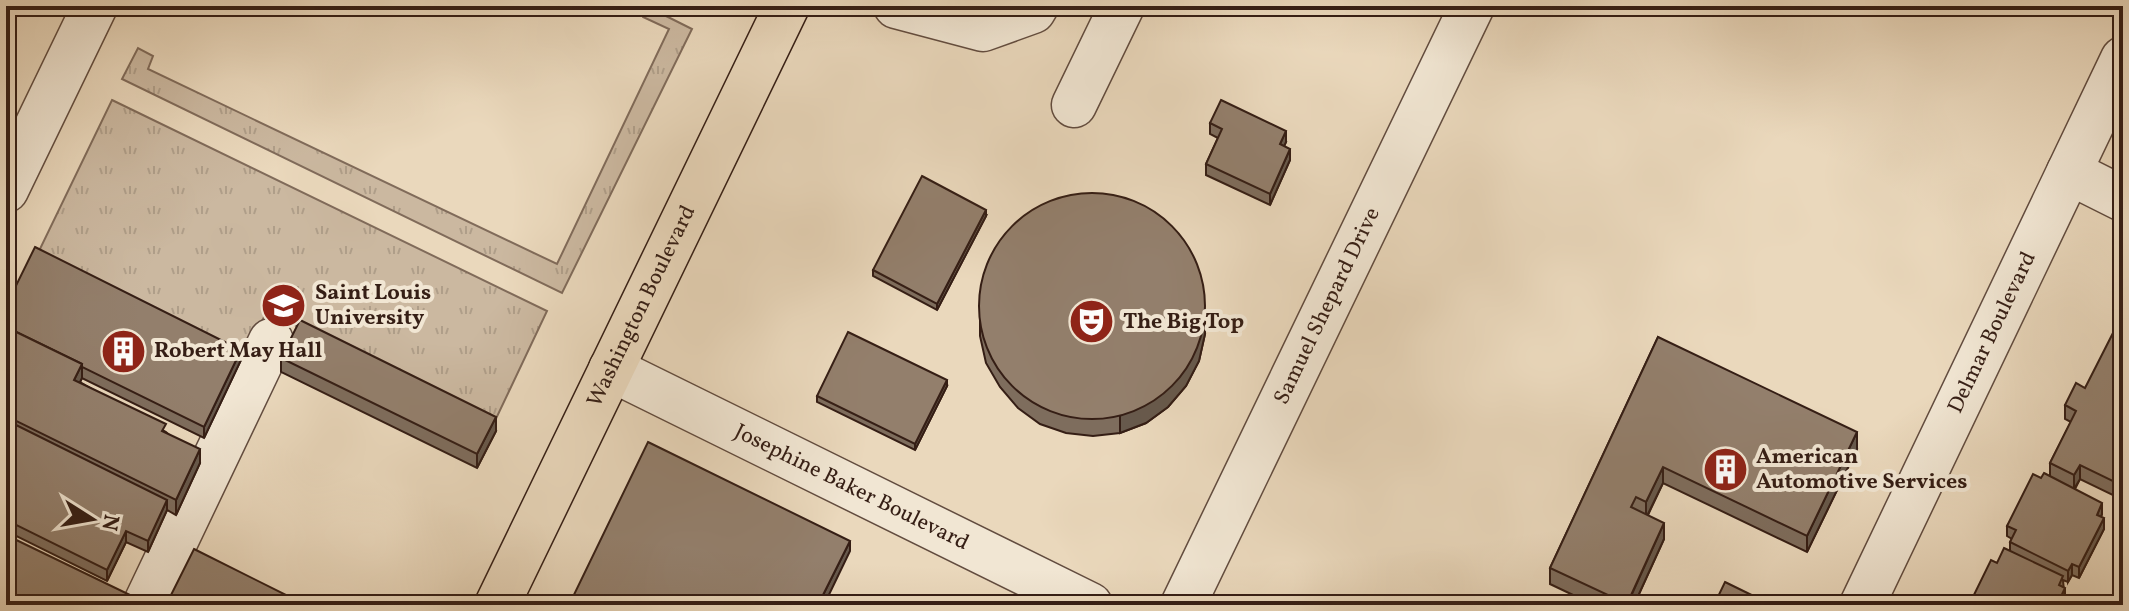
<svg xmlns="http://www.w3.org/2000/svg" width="2129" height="611" font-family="Vollkorn,serif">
	<defs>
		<pattern id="grass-tufts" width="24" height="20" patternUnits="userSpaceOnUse" patternTransform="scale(2)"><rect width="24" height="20" fill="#cbb8a0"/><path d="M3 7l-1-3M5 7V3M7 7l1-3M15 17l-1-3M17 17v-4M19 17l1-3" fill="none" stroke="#af9e89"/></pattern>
	</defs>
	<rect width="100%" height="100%" fill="#ead8bc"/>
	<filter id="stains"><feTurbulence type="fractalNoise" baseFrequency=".0025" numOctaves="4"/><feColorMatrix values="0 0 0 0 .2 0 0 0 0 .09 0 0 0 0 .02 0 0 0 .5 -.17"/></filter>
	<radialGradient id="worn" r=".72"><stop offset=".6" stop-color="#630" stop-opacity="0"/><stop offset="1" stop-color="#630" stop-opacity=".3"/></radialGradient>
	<!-- grass -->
	<g fill="url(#grass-tufts)" stroke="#806b5a" stroke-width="2">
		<polygon points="646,6 692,29 562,293 122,79 138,48 153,56 148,69 557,264 669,29 643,17 641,11"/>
		<polygon points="112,100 547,311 493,425 267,311 245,355 38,253"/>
	</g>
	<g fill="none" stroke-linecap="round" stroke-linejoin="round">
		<defs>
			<g id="minor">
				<polyline points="896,6 983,29 1033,11 1036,6"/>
				<polyline points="1074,105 1122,6"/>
				<polyline points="2069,172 2123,199"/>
				<polyline points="6,190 95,6"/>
				<path id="s1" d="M611,369L1090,605"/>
				<polyline points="145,605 271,341"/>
				<path id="s2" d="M1183,605L1472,6"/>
				<path id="s3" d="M1862,605L2123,59"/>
			</g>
			<g id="major">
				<path id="s4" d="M497,605L787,6"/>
			</g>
		</defs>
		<!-- minor casing -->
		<use href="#minor" stroke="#624c3f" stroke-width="47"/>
		<!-- major casing -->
		<use href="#major" stroke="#351e15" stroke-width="47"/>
		<!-- minor -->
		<use href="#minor" stroke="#f1e6d3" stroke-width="44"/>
		<!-- major -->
		<use href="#major" stroke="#ead8bc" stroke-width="44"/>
	</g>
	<!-- wall -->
	<g fill="#7e6d5d" stroke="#351e15" stroke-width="2">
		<polygon points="1210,123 1286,142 1284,146 1290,160 1270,205 1206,175 1206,164 1218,138 1210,134"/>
		<polygon points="986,216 937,310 873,276 873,270"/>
		<polygon points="980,293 1205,334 1199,361 1186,386 1168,407 1146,423 1120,433 1093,436 1066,433 1040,424 1018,408 1000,387 986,363 980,336"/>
		<polygon points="6,306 241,360 204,438 82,378 80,382 166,432 200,463 176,515 167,510 148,552 126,542 107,581 6,531"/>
		<polygon points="2123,336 2123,500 2080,479 2075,489 2102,514 2101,517 2104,529 2079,578 2072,575 2068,582 2063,580 2065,602 2064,605 1969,605 1997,563 2010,550 2010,542 2012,539 2007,536 2007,526 2041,478 2050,477 2050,463 2071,422 2065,419 2065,405 2085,388"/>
		<polygon points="1658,337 1857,449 1807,552 1663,483 1648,515 1664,539 1634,605 1594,605 1550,584 1550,568"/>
		<polygon points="281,358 496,431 477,468 281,372"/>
		<polygon points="947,386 915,450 817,402 817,396"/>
	</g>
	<!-- shaded-wall -->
	<g fill="#67594c" stroke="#351e15" stroke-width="2">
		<polygon points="1286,131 1286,142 1280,155 1280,144"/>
		<polygon points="1290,149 1290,160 1270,205 1270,194"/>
		<polygon points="986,210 986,216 937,310 937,304"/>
		<polygon points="1205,318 1205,334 1199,361 1186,386 1168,407 1146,423 1120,433 1120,416"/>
		<polygon points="241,350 241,360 204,438 204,427"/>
		<polygon points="82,364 82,378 74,394 74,380"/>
		<polygon points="947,380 947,386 915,450 915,444"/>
		<polygon points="496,417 496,431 477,468 477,454"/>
		<polygon points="1857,432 1857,449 1807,552 1807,536"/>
		<polygon points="200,449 200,463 176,515 176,500"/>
		<polygon points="2080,465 2080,479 2074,489 2074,475"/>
		<polygon points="1663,467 1663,483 1646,518 1646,502"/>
		<polygon points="167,500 167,510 148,552 148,541"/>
		<polygon points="2102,503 2102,514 2097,526 2097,515"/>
		<polygon points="2104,518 2104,529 2079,578 2079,567"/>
		<polygon points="1664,523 1664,539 1634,605 1627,605"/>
		<polygon points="126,531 126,542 107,581 107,570"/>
		<polygon points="850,541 850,551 824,605 818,605"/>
		<polygon points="2072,564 2072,575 2068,582 2068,571"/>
		<polygon points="2065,588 2065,602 2064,605 2057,605"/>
	</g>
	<!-- building -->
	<g fill="#937f6c" stroke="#351e15" stroke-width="2">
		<polygon points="1221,100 1286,131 1280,144 1290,149 1270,194 1206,164 1222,129 1210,123"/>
		<polygon points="922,176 986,210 937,304 873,270"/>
		<circle cx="1092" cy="306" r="113"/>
		<polygon points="35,247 241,350 204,427 82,367 82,364 6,327 6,306"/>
		<polygon points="300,320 496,417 477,454 281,358"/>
		<polygon points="6,327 82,364 74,380 166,424 162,431 200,449 176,500 6,416"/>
		<polygon points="2114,331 2123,336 2123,486 2080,465 2074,475 2050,463 2076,411 2065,405 2076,383 2085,388"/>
		<polygon points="848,332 947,380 915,444 817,396"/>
		<polygon points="1658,337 1857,432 1807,536 1663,467 1646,502 1636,497 1631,507 1664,523 1627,604 1550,568"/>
		<polygon points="6,420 167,500 148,541 126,531 107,570 6,520"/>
		<polygon points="648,442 850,541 818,605 569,605"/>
		<polygon points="2044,473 2102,503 2097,515 2104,518 2079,567 2072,564 2068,571 2010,542 2016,530 2007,526 2033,474 2041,478"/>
		<polygon points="6,535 130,595 125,605 6,605"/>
		<polygon points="2004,548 2063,576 2059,585 2065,588 2057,605 1969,605 1991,560 1997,563"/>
		<polygon points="194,549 306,605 166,605"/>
		<polygon points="1725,582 1772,605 1714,605"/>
	</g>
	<!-- icons -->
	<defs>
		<symbol id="university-disc" viewBox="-11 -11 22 22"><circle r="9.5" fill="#8f2418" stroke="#f1e6d3"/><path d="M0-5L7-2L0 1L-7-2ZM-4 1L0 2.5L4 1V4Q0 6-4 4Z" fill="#fff"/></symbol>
		<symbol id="theatre-disc" viewBox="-11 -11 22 22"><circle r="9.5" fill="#8f2418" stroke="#f1e6d3"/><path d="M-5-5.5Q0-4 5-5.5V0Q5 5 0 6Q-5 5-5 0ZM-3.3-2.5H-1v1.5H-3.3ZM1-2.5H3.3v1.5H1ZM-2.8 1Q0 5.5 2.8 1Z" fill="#fff"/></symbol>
		<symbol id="building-disc" viewBox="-11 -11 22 22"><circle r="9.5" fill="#8f2418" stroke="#f1e6d3"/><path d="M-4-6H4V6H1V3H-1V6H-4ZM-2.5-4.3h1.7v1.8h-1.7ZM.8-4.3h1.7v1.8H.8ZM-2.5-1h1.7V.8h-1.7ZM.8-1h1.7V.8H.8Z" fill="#fff"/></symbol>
	</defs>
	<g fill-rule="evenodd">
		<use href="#university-disc" x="258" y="280" width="51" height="51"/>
		<use href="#theatre-disc" x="1066" y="296" width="51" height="51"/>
		<use href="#building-disc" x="98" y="326" width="51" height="51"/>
		<use href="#building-disc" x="1700" y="444" width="51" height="51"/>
	</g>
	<g text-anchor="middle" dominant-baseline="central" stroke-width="8" stroke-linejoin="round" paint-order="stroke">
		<!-- poi labels -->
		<g font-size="22" font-weight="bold" fill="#351e15" stroke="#f1e6d3" text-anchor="start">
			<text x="315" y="293">Saint Louis<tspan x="315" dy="25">University</tspan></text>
			<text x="1123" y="322">The Big Top</text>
			<text x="154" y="351">Robert May Hall</text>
			<text x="1756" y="457">American<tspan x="1756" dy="25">Automotive Services</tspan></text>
		</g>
		<!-- street labels -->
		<g font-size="22" fill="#351e15" stroke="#f1e6d3">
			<text stroke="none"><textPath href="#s4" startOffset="332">Washington Boulevard</textPath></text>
			<text stroke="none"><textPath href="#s2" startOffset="332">Samuel Shepard Drive</textPath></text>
			<text stroke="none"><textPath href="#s3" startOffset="302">Delmar Boulevard</textPath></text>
			<text stroke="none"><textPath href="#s1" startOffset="268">Josephine Baker Boulevard</textPath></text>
		</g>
	</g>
	<!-- margin -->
	<rect width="2129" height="611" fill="none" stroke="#ead8bc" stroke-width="32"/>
	<rect x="8" y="8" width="2113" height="595" fill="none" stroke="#351e15" stroke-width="4"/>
	<rect x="16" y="16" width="2097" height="579" fill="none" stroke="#351e15" stroke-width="2"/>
	<!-- north arrow -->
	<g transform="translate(92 519) rotate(101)" stroke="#f1e6d3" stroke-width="6" paint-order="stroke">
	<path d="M0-6L14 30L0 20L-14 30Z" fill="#351e15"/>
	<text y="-12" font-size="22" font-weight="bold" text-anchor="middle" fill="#351e15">N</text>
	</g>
	<rect width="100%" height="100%" filter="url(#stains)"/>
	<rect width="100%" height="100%" fill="url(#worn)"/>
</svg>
